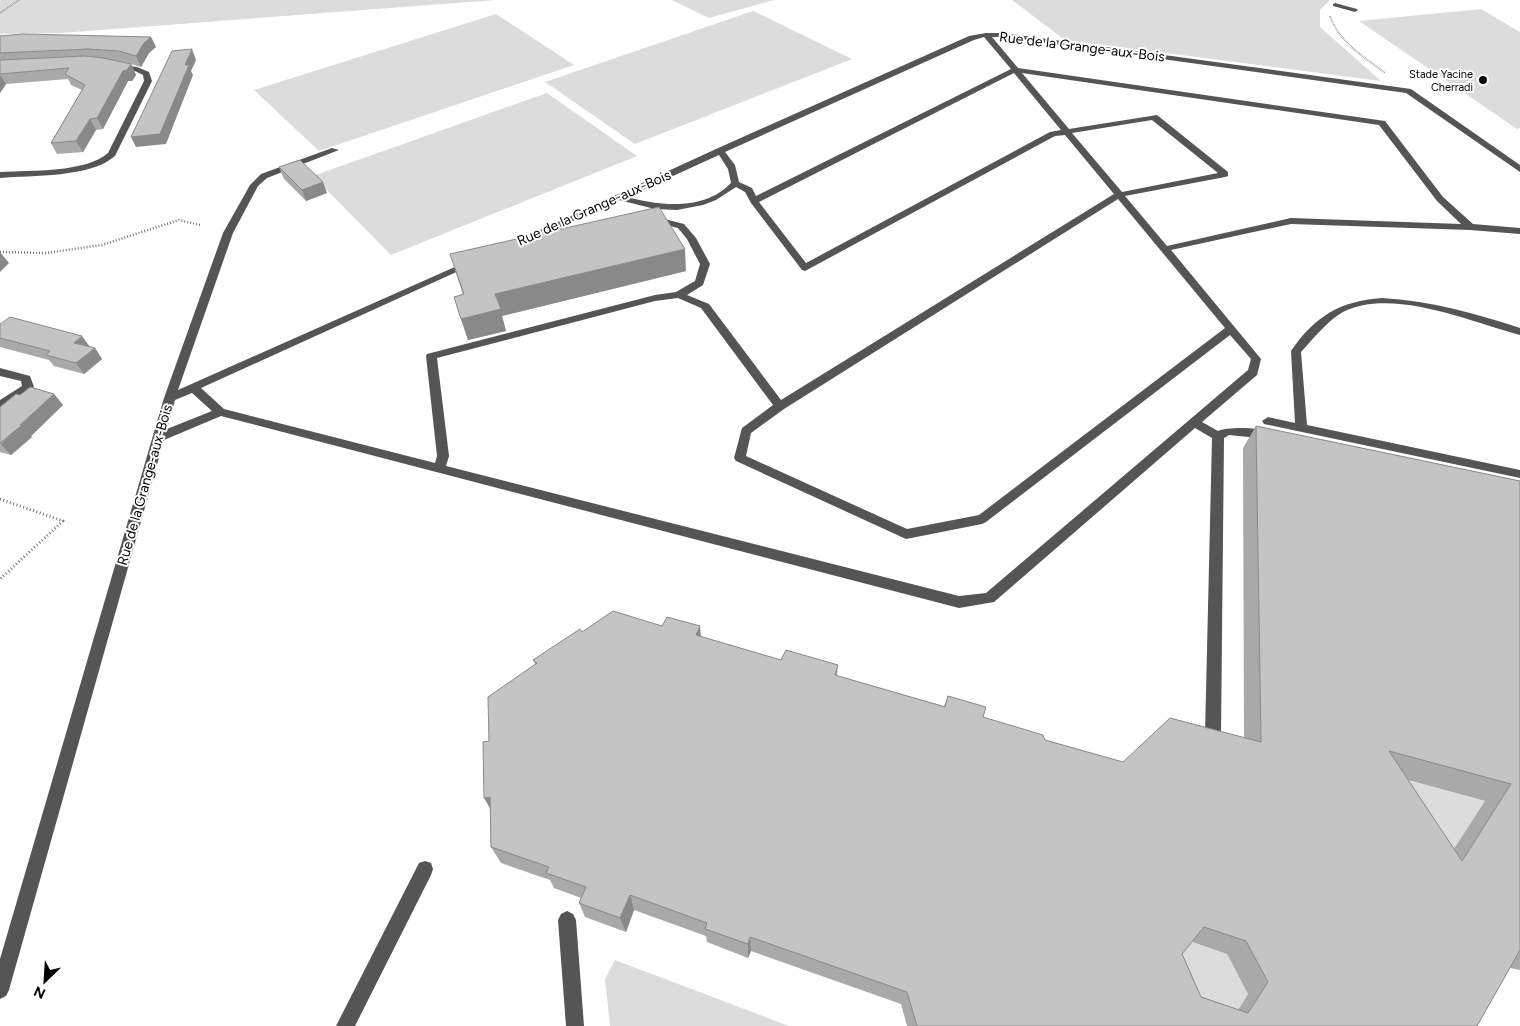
<svg xmlns="http://www.w3.org/2000/svg" width="1520" height="1026" font-family="Figtree,sans-serif">
	<rect width="100%" height="100%" fill="#fff"/>
	<!-- green -->
	<g fill="#dcdcdc">
		<polygon points="0,0 496,0 61,33 0,34"/>
		<polygon points="672,0 774,0 709,18"/>
		<polygon points="1012,0 1330,0 1320,10 1320,27 1381,81 1065,40"/>
		<polygon points="1481,9 1520,32 1520,128 1517,129 1359,21"/>
		<polygon points="753,11 852,59 635,144 545,82"/>
		<polygon points="496,14 574,65 319,151 254,90"/>
		<polygon points="547,93 637,156 391,255 313,176"/>
		<polygon points="1368,769 1520,811 1436,877"/>
		<polygon points="1188,941 1227,954 1248,994 1229,1024 1166,967"/>
		<polygon points="615,960 789,1026 610,1026 605,979"/>
	</g>
	<g fill="none" stroke-linecap="round" stroke-linejoin="round">
		<!-- path-far2 -->
		<g stroke="#777" stroke-width="2" stroke-dasharray="0.5 1" stroke-linecap="butt">
			<polyline points="0,13 19,0"/>
			<path d="M1330,16C1340,43 1363,56 1385,73"/>
		</g>
		<!-- path-far1 -->
		<polyline stroke="#777" stroke-width="2.5" stroke-dasharray="1 2" stroke-linecap="butt" points="0,252 46,253 102,245 179,220 200,225"/>
		<!-- path -->
		<polyline stroke="#777" stroke-width="3" stroke-dasharray="1 2.5" stroke-linecap="butt" points="0,499 63,521 0,579"/>
		<!-- minor -->
		<g fill="#555" fill-rule="evenodd">
			<polygon points="1335,3 1357,9 1358,10 1355,12 1333,6 1333,4"/>
			<path d="M986,33H1004L1411,89L1520,165V172L1406,93L1004,37H992L1018,68L1385,121L1443,197L1473,224L1520,228V234L1470,230L1291,224L1171,250L1261,359L1257,375L1202,422L1218,431C1228,426 1267,427 1274,435L1268,439L1229,435L1224,438L1221,735L1218,740L1213,742L1208,740L1205,735L1212,438L1195,428L994,602L959,608L221,416L164,440L9,990L6,996L0,999V959L164,398L223,233L250,185L261,174L332,148L339,150L267,178L258,186L233,233L178,390L466,262L469,261L474,264L201,388L224,409L435,463L437,456L426,356L427,354L655,295L676,292L695,281L700,264L687,239L678,228L650,221L648,219L653,216L684,224L696,238L710,264L703,285L687,295L709,304L781,400L1114,194L1065,135L1055,136L805,271L802,270L751,203L745,192L736,187L716,200L703,205L677,210L655,209L619,200L522,244L519,245L514,242L716,149L969,36ZM984,37L1011,69L756,196L752,188L739,182L735,165L725,152L974,40ZM1014,73L1061,130L1050,132L806,263L759,202ZM1022,73L1379,125L1437,201L1461,224L1291,218L1167,246L1125,196L1225,177L1228,176V172L1157,115L1069,129ZM1152,120L1218,173L1122,192L1072,133ZM719,155L728,169L731,183C704,211 661,206 627,197ZM1118,199L1225,328L979,515L907,529L746,456L751,433L784,409ZM678,298L701,308L773,405L742,428L734,458L736,461L906,539L982,524L986,522L1230,335L1251,359L1248,370L986,593L959,596L446,466L449,456L437,358L655,301ZM192,393L212,411L167,429L175,400Z"/>
			<path d="M114,64L137,67L149,72L152,81L115,156C90,178 33,175 0,178V172C31,170 85,173 108,153L144,81L143,75L135,71L114,68Z"/>
			<path d="M1382,298C1430,301 1475,313 1520,328V335C1471,322 1392,287 1343,312C1327,321 1314,338 1301,352L1307,425L1520,470V478L1264,424L1262,421L1268,417L1295,423L1291,351C1315,316 1340,301 1382,298Z"/>
			<polygon points="0,368 30,376 34,387 0,409 0,400 22,386 21,381 0,376"/>
			<polygon points="425,861 431,863 433,869 431,875 355,1026 336,1026 419,863"/>
			<polygon points="567,911 573,914 576,920 584,1026 566,1026 558,920 561,914"/>
		</g>
	</g>
	<!-- wall -->
	<g fill="#a9a9a9" fill-rule="evenodd">
		<polygon points="0,36 151,37 156,47 149,53 141,67 124,62 117,61 131,64 136,75 132,81 128,81 103,129 96,130 83,152 57,154 51,143 82,90 71,85 68,79 6,84 0,93"/>
		<polygon points="279,167 327,193 306,201 284,179"/>
		<polygon points="450,254 686,271 502,316 506,331 468,340 454,297 463,295"/>
		<polygon points="0,324 95,348 102,359 84,374 54,366 49,360 0,347"/>
		<polygon points="54,394 63,405 31,436 32,437 11,455 0,452 0,407 20,395"/>
		<path d="M1256,426L1520,481V970L1510,968L1477,1026H907L901,1004L751,951L748,958L707,942L706,936L634,910L626,932L585,917L579,903L581,898L554,888L550,880L501,863L491,847L489,741L535,664L533,660L582,632L701,637L781,660L838,665L837,676L944,706L948,696L983,717L1045,740L1123,762L1244,738L1243,448ZM1408,780L1485,801L1454,849ZM1192,942L1227,954L1248,994L1238,1010L1201,997L1182,954Z"/>
	</g>
	<!-- shaded-wall -->
	<g fill="#898989">
		<polygon points="151,37 156,47 149,53 141,67 136,56 144,43"/>
		<polygon points="192,49 196,60 191,71 193,75 166,144 136,147 131,137 185,65"/>
		<polygon points="131,64 136,75 132,81 128,81 103,129 97,118 123,71"/>
		<polygon points="0,75 6,84 0,93"/>
		<polygon points="90,119 96,130 83,152 76,141"/>
		<polygon points="323,182 327,193 306,201 302,190"/>
		<polygon points="685,249 686,271 502,316 506,331 468,340 461,319 495,294"/>
		<polygon points="0,252 9,263 0,272"/>
		<polygon points="82,336 90,347 74,343"/>
		<polygon points="95,348 102,359 84,374 76,363"/>
		<polygon points="54,394 63,405 31,436 32,437 11,455 1,444"/>
		<polygon points="700,626 702,647 696,635"/>
		<polygon points="490,797 494,815 484,798"/>
		<polygon points="630,895 634,910 626,932 620,918"/>
		<polygon points="750,937 751,951 748,958 748,944"/>
	</g>
	<!-- building -->
	<g fill="#c4c4c4" stroke="#898989" fill-rule="evenodd">
		<polygon points="23,34 151,37 144,43 136,56 119,51 88,49 0,53 0,36"/>
		<polygon points="192,49 185,65 189,65 160,134 131,137 172,51"/>
		<polygon points="85,56 103,58 131,64 127,70 123,71 97,118 90,119 76,141 51,143 85,85 65,74 69,68 0,74 0,60"/>
		<polygon points="300,160 323,182 302,190 279,167"/>
		<polygon points="659,207 685,249 495,294 501,309 461,319 454,297 464,294 450,254"/>
		<polygon points="10,317 82,336 74,343 95,348 76,363 46,355 50,351 0,338 0,324"/>
		<polygon points="30,387 54,394 20,425 22,425 0,443 0,407 16,394 20,395"/>
		<path d="M1256,426L1520,481V950L1477,1026H917L907,992L750,937L748,944L705,929L707,923L630,895L620,918L579,903L586,887L546,873L549,867L491,847L490,797L484,798L483,742L489,741L488,697L537,663L533,660L580,629L582,632L613,611L662,626L667,617L700,626L696,635L781,660L786,650L838,665L835,675L945,707L948,696L986,707L983,717L1043,735L1045,740L1123,762L1170,718L1261,742ZM1389,751L1511,784L1462,861ZM1204,927L1246,941L1268,982L1248,1013L1201,997L1182,954Z"/>
	</g>
	<!-- markers -->
	<circle fill="#000" stroke="#fff" stroke-width="2" cx="1483" cy="80" r="5"/>
	<g text-anchor="middle" dominant-baseline="central" stroke-width="4" stroke-linejoin="round" paint-order="stroke">
		<!-- far-poi labels -->
		<g font-size="11" fill="#000" stroke="#fff" text-anchor="end">
			<text x="1473" y="74">Stade Yacine<tspan x="1473" dy="13">Cherradi</tspan></text>
		</g>
		<!-- street labels -->
		<g font-size="14" fill="#000" stroke="#fff">
			<text transform="translate(1082 47) rotate(7)">Rue de la Grange-aux-Bois</text>
			<text transform="translate(594 208) rotate(-24)">Rue de la Grange-aux-Bois</text>
			<text transform="translate(145 485) rotate(-74)">Rue de la Grange-aux-Bois</text>
		</g>
	</g>
	<!-- north arrow -->
	<g transform="translate(45 981) rotate(205)" stroke="#ffffff" stroke-width="4" paint-order="stroke">
	<path d="M0-4L9 19L0 12L-9 19Z" fill="#000000"/>
	<text y="-8" font-size="14" font-weight="bold" text-anchor="middle" fill="#000000">N</text>
	</g>
</svg>
